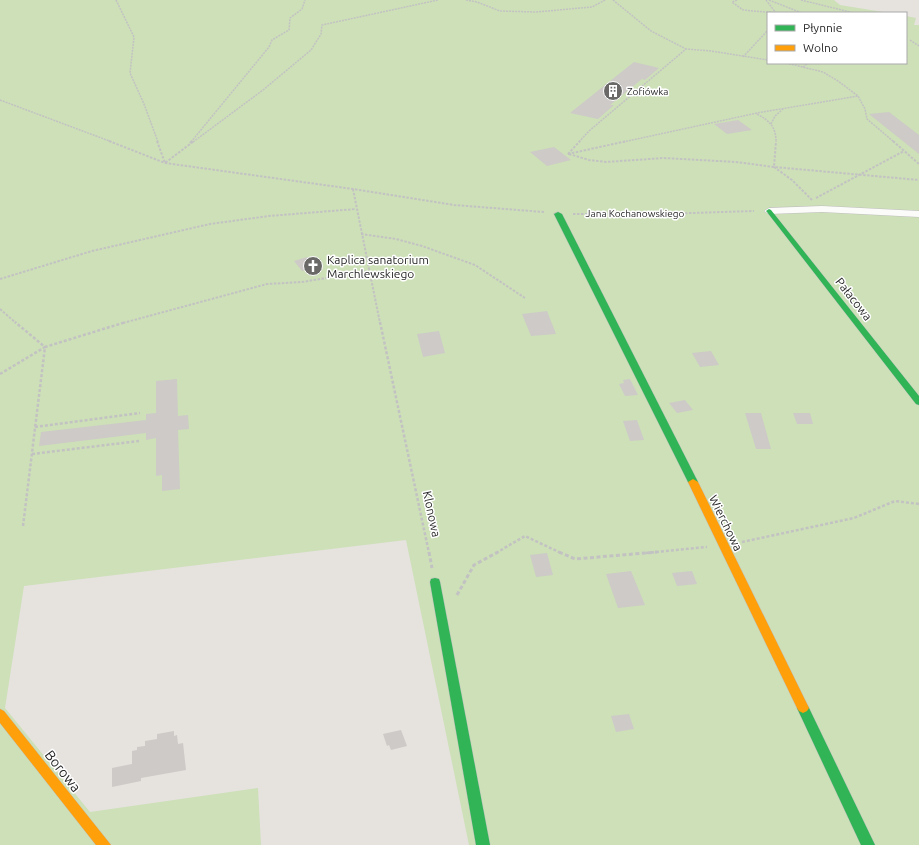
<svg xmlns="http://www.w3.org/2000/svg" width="919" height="845" font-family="Ubuntu,sans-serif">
	<rect width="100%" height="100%" fill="#e6e2de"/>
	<!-- green -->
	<polygon fill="#cde0b8" points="0,0 834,0 840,5 889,13 768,13 768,63 906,63 906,16 916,18 914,25 919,25 919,845 469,845 406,540 24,586 5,708 90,812 258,788 261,845 0,845"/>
	<!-- building -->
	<g fill="#cdcac7">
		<polygon points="634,62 659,68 645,80 642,79 610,105 614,105 598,119 570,113"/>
		<polygon points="889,112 919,135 919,154 869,114"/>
		<polygon points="738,120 752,130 727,134 714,124"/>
		<polygon points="554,147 571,160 547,166 530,152"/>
		<polygon points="307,257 316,267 302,271 294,261"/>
		<polygon points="547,311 556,334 531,336 522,314"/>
		<polygon points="439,331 445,353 423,357 417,334"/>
		<polygon points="711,351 719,365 700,367 692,353"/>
		<polygon points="177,379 178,416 188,415 189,429 178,430 180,489 162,491 162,475 156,476 156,438 146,440 146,433 39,446 41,432 146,420 146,414 156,413 156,381"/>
		<polygon points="630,379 638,395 625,396 619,384 624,383 623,380"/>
		<polygon points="685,400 693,410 677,413 669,403"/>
		<polygon points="745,413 761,413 771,449 756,449"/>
		<polygon points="793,413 810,413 813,424 797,424"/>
		<polygon points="637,420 644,440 630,441 623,421"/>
		<polygon points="547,553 553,575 536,577 530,555"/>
		<polygon points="631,571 645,605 618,608 606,574"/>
		<polygon points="692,571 697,584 677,586 672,573"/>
		<polygon points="629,714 634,729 616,732 611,716"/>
		<polygon points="401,730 407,746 391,750 389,745 387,746 383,734"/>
		<polygon points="174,731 174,736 177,735 178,744 183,743 186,770 141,778 141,781 112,787 112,768 132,764 132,751 137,750 137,747 145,746 145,741 157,739 157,734"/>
	</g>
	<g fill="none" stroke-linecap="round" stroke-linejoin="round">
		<defs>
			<polygon id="street" points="822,206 919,211 919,217 822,212 769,214 764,211 769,208"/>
			<g id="fast">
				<polygon points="769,209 771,210 919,396 919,405 916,404 767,212 766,211"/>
				<polygon points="558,212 562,214 698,482 696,484 690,484 688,482 554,214"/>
				<polygon points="435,578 439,579 440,582 490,845 476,845 430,582 431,579"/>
				<polygon points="803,703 807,705 809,708 875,845 861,845 797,708 799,705"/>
			</g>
			<g id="slow">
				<polygon points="693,479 698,482 809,708 807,711 803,713 799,711 797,708 688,482"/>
				<polygon points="0,709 4,711 111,845 96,845 0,723"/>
			</g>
		</defs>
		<!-- street casing -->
		<use href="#street" stroke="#c0bfbf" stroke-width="1"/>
		<!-- fast casing -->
		<use href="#fast" stroke="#c0bfbf" stroke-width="1"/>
		<!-- slow casing -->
		<use href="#slow" stroke="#c0bfbf" stroke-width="1"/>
		<!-- path-far3 -->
		<g stroke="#c3c2c2" stroke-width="1.5" stroke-dasharray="2 1" stroke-linecap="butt">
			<polyline points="116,0 134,37 130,73 144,104 158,142"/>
			<polyline points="466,0 477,2 500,11 536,12 592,7 605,0"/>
			<polyline points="613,0 651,31 686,49"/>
			<polyline points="737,0 732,2 743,10 776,13"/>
			<polyline points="766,0 776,13"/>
			<polyline points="769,0 802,13"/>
			<polyline points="801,0 854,13"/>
			<polyline points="910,40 919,46"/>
			<polyline points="743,57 768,30"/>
			<polyline points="786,63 823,72 838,81 858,96 865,109 867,119 894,142"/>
			<polyline points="803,67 808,63"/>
			<polyline points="0,100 112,142"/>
			<path d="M757,114C770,121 776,127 776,142"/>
			<polyline points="771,124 775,116 783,109"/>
			<polyline points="191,142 269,47 272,40 289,30 290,18 302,9 305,0"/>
			<polyline points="193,142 263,90 311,50 321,34 322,25 438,0"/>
			<polyline points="579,142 589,131 686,49 711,51 768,60"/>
			<polyline points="623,142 757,113 858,96"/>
		</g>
		<!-- path-far2 -->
		<g stroke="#c3c2c2" stroke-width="2" stroke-dasharray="2.5 1.5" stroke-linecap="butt">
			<polyline points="109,141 165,163 353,189 454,205 544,212"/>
			<polyline points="157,141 165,163 194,141"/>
			<polyline points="893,141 919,164"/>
			<polyline points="190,143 192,141"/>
			<polyline points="568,154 627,141"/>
			<polyline points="568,154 580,141"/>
			<polyline points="569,154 589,160 606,162 664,158 736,162 774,167 776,141"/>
			<polyline points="353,189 380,323"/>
			<polyline points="816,198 904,151"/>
			<polyline points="812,200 792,180 774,167 919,180"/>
			<polyline points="573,214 661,214 754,211"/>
			<polyline points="361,234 396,239 422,246 475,265 525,298"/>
			<polyline points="0,279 92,251 210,224 269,216 356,209"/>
			<polyline points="0,309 16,323"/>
			<polyline points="123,323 267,284 302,282 369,271"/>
		</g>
		<!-- path-far1 -->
		<g stroke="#c3c2c2" stroke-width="2.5" stroke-dasharray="3 2" stroke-linecap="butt">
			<polyline points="380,322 429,553"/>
			<polyline points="0,374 45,347 15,322"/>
			<polyline points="35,427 140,413"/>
			<polyline points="32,454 139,441"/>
			<polyline points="23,526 45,347 126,322"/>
			<polyline points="742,542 854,518 895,501 919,504"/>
			<polyline points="496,553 525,536 561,553"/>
			<polyline points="646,553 707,547"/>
		</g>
		<!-- path -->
		<g stroke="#c3c2c2" stroke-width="3" stroke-dasharray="4 2.5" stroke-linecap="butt">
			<polyline points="429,552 432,568"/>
			<polyline points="559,552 575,559 657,552"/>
			<polyline points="457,595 474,565 498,552"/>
		</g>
		<!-- street -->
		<use href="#street" fill="#fbfbfa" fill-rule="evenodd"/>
		<!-- fast -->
		<use href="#fast" fill="#30b455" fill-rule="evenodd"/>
		<!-- slow -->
		<use href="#slow" fill="#ff9f0a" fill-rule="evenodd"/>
	</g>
	<!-- icons -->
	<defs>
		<symbol id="building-disc" viewBox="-11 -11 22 22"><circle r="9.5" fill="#6a6968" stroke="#fff"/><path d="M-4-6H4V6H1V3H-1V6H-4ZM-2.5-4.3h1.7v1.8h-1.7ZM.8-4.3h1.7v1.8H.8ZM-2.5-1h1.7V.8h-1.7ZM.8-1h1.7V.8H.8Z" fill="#fff"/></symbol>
		<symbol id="church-disc" viewBox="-11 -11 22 22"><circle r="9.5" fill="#6a6968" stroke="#fff"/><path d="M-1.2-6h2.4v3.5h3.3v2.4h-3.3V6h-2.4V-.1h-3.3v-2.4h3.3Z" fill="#fff"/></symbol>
	</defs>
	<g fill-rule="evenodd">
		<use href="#building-disc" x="602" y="80" width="22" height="22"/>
		<use href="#church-disc" x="302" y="255" width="22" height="22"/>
	</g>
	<g text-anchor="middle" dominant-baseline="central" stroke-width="3" stroke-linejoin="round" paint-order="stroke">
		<!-- far-poi labels -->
		<g font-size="10" fill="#282828" stroke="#fff" text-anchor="start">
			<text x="627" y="91">Zofiówka</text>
		</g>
		<!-- far-street labels -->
		<g font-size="10" fill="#282828" stroke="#fff">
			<text x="635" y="213">Jana Kochanowskiego</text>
		</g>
		<!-- poi labels -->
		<g font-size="12" fill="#282828" stroke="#fff" text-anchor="start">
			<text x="327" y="259">Kaplica sanatorium<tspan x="327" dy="14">Marchlewskiego</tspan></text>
		</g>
		<!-- street labels -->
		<g font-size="12" fill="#282828" stroke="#fff">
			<text transform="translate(854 299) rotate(52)">Pałacowa</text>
			<text transform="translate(432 514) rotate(78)">Klonowa</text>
			<text transform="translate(726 523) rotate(64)">Wierchowa</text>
		</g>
		<!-- near-street labels -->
		<g font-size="14" fill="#282828" stroke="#fff">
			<text transform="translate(63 771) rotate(52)">Borowa</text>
		</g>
	</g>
	<!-- legend -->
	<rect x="767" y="12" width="140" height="52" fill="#ffffff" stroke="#a9a9a9"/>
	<rect x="775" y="25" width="20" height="6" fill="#30b455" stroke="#a9a9a9"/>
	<text x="803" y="32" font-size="12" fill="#282828">Płynnie</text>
	<rect x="775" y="45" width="20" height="6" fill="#ff9f0a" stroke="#a9a9a9"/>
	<text x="803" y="52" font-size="12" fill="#282828">Wolno</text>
</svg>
